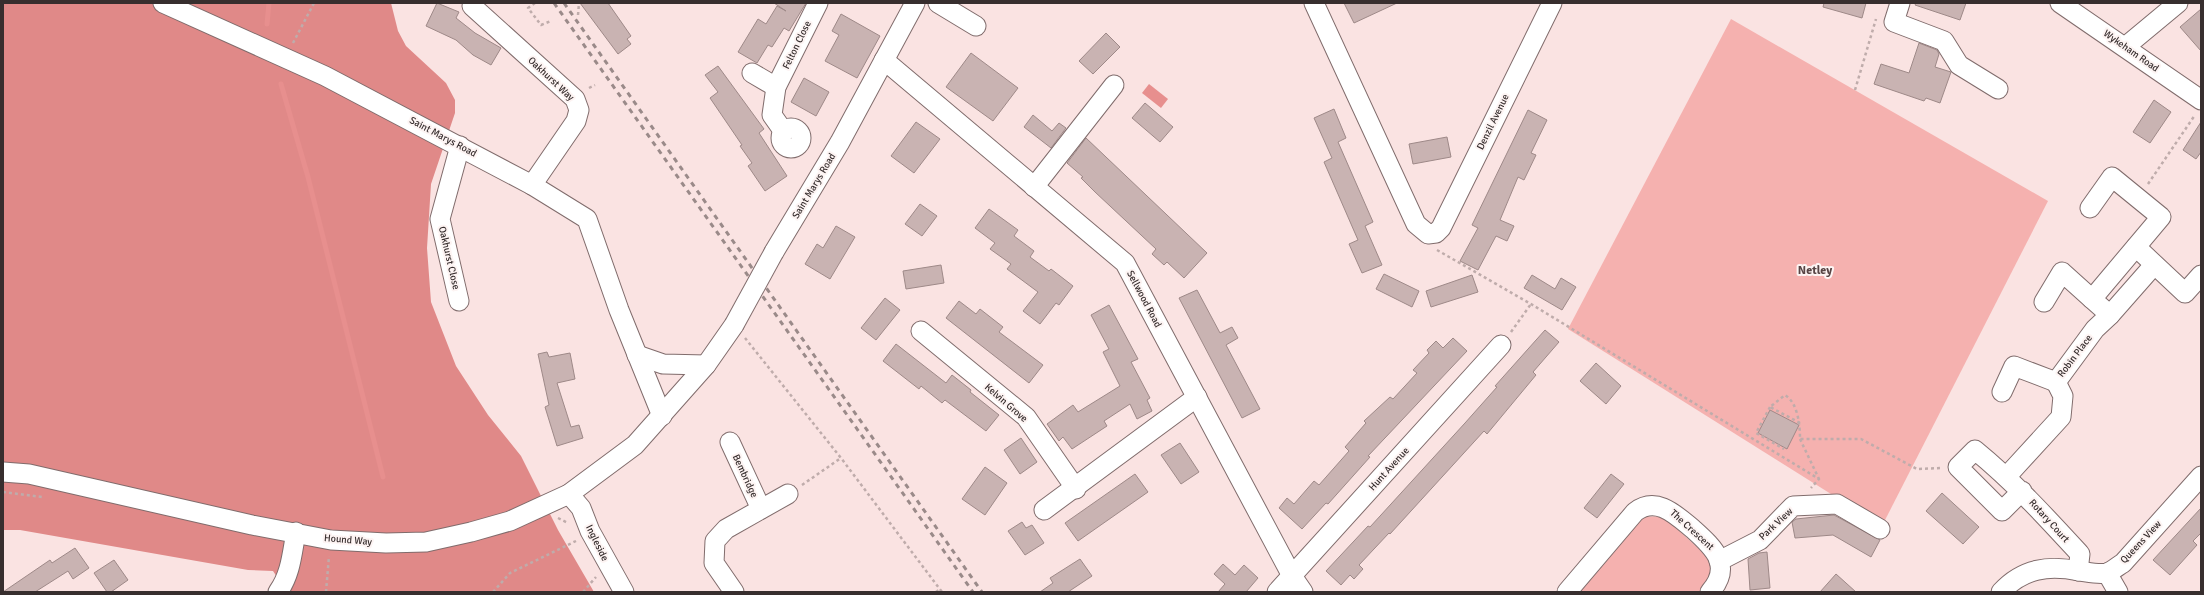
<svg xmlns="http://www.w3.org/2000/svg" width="2204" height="595" font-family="Signika,sans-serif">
	<rect width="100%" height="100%" fill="#fae3e2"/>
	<!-- green -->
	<g fill="#f5b1af">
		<polygon points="1731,19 2048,201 1882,526 1568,329"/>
		<polygon points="1663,516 1710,559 1711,581 1701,592 1579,592 1643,517"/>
	</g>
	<!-- forest -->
	<polygon fill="#e08988" points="3,3 391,3 398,31 406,46 446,83 455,100 455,113 431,184 427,248 431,302 456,366 488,415 521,456 558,530 594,592 287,592 273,571 248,570 20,530 3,530"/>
	<!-- water -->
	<polygon fill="#e78f8e" points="1149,84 1168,99 1161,108 1142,93"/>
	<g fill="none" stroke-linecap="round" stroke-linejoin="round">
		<!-- stream -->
		<g stroke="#e78f8e" stroke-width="5">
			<polyline points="267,24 269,3"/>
			<polyline points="281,84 308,177 383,477"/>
		</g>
	</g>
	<!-- building -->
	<g fill="#c9b3b2" stroke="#9e8988">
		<polygon points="437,3 459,12 456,18 475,33 501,48 491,65 473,55 456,40 426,26"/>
		<polygon points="580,3 608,3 631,36 627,39 631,44 618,54"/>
		<polygon points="774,3 806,3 789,31 784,28 772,47 768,45 757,63 738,52 758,19 766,24 777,6 786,11"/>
		<polygon points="1344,3 1397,3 1354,23"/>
		<polygon points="1824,3 1866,3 1862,18 1823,7"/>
		<polygon points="1916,3 1966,3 1960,20 1915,5"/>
		<polygon points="2201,9 2201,51 2180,27"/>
		<polygon points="841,14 880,36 857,78 825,61 839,35 832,31"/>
		<polygon points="1106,33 1120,47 1093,74 1079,61"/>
		<polygon points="1919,43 1937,50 1939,54 1935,67 1951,72 1940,103 1926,98 1924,101 1874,84 1881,64 1909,73"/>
		<polygon points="971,53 1018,88 993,121 946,87"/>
		<polygon points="718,66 764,129 759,133 787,176 765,191 748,166 752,163 740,146 742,145 710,98 718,92 705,75"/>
		<polygon points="804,78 829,92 816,116 791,102"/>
		<polygon points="2154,100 2171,112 2150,143 2133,132"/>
		<polygon points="1145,103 1173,127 1160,142 1132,118"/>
		<polygon points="1334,109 1346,138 1338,142 1373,222 1365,226 1382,265 1362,273 1349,244 1358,240 1324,162 1332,158 1314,118"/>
		<polygon points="1528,110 1547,120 1531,153 1536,155 1524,180 1518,177 1500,220 1514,226 1507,241 1496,236 1478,270 1460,261 1478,228 1472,225"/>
		<polygon points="1033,115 1052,131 1059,123 1066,128 1051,148 1024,127"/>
		<polygon points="916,122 940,139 914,173 891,156"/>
		<polygon points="2201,122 2201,152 2196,159 2183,150"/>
		<polygon points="1447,137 1451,157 1413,164 1409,144"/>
		<polygon points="1086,138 1207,253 1184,278 1167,262 1164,265 1152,254 1156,249 1095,192 1081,178 1083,177 1067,163"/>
		<polygon points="920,204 937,216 922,236 905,224"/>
		<polygon points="989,209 1018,230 1014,236 1034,251 1030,257 1049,271 1051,269 1073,286 1059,305 1056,303 1040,324 1023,311 1038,292 1007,269 1011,264 990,249 995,243 975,228"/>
		<polygon points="836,226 855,237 830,279 805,264 817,244 823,248"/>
		<polygon points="941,265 944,283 906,289 903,271"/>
		<polygon points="1384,274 1419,291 1412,307 1376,289"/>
		<polygon points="1472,275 1478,292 1431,307 1426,291"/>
		<polygon points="1532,275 1555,289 1561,278 1576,287 1562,310 1524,288"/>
		<polygon points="1197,290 1220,333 1232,327 1238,338 1226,345 1260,409 1242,418 1179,298"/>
		<polygon points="885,298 900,310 876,340 861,328"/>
		<polygon points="959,301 976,314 980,309 1003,327 999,332 1043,365 1029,383 946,318"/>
		<polygon points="1109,305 1138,359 1131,362 1150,398 1147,400 1152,411 1137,419 1130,404 1104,421 1107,426 1072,449 1063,437 1059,441 1047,424 1073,405 1078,412 1120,386 1103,352 1109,349 1091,315"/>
		<polygon points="1545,330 1559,342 1533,372 1536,375 1487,434 1484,431 1390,534 1389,533 1359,565 1363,569 1354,579 1350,575 1341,585 1326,571 1368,526 1370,527 1465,423 1497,387 1495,386"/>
		<polygon points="1453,338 1467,351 1368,456 1370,457 1328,504 1326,503 1302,529 1279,508 1287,498 1294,504 1314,481 1319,485 1349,451 1345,447 1366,423 1364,421 1390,397 1393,399 1417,373 1413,370 1429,353 1427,350 1436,341 1443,348"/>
		<polygon points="896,344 946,383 952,375 971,390 970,392 999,415 986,431 945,400 942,403 921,386 919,389 883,361"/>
		<polygon points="547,352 549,357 570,353 575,379 557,383 571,427 579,425 583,438 557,446 545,407 549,405 538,354"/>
		<polygon points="1596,363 1621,386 1606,404 1580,381"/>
		<polygon points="1770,410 1799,425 1787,449 1758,433"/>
		<polygon points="1021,438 1037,462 1020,474 1004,450"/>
		<polygon points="1180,443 1199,472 1181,484 1161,455"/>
		<polygon points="985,467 1007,483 985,515 962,499"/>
		<polygon points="1135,474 1148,492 1078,541 1065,523"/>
		<polygon points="1611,474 1624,484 1597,518 1584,508"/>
		<polygon points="1942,493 1979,527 1963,544 1926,511"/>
		<polygon points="2201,508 2201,533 2193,541 2197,545 2170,575 2153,560"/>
		<polygon points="1834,515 1880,540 1871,557 1833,535 1795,538 1792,522 1796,519"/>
		<polygon points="1022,522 1026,528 1032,525 1044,543 1025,555 1008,531"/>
		<polygon points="75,548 89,568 73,579 68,571 35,592 3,592 50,560 52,563"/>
		<polygon points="1767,552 1770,588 1750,590 1748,559 1759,553"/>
		<polygon points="1080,559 1092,576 1068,592 1040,592 1053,583 1050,578"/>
		<polygon points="114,560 128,580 111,592 107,592 94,573"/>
		<polygon points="1223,564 1235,575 1244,565 1258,578 1246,592 1218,592 1225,584 1214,574"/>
		<polygon points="1836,574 1856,592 1820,592"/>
	</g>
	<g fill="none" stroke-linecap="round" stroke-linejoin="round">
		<defs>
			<g id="minor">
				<polyline points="163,3 325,76 532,185 587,219 619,310 662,416"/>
				<polyline points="938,3 976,26"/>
				<polyline points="1314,3 1416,224 1428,234 1436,233 1441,228 1552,3"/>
				<polyline points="1900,3 1894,22 1944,41 1959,65 1998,89"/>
				<polyline points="2060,3 2201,100"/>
				<polyline points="472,6 575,99 579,110 576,121 532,185"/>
				<polyline points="2125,47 2178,3"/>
				<polyline points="884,60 1125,263 1292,576 1303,592"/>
				<polyline points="752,73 776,87"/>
				<circle cx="791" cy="138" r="10"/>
				<polyline points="784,132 772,115 776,87 818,3"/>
				<polyline points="1034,187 1114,85"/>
				<polyline points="2136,247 2185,293 2201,275"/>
				<polyline points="774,252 840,142 915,3"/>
				<polyline points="459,301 440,219 460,146"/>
				<polyline points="2044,302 2062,272 2092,299"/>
				<polyline points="2110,315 2154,265"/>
				<polyline points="921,331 1026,417 1076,489"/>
				<polyline points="637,355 663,364 706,365"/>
				<polyline points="2056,382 2095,329 2110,315 2092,299 2161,217 2112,177 2090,208"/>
				<polyline points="2002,392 2014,366 2056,382"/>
				<polyline points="730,442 761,509"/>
				<polyline points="3,472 29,474 252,525 331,540 386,543 426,542 471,532 510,521 569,494 635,445 706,365 734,325"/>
				<polyline points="2007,476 2061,417 2063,396 2056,382"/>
				<path d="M2022,491L2002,511L1958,467L1975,450C2014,482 2046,517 2080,554L2078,571"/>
				<polyline points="569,494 581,508 590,531 624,592"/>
				<polyline points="1044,510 1197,397"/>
				<polyline points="1719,561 1760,540 1793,506 1837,504 1880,529"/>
				<polyline points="2107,573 2118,592"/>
				<path d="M278,592C291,574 292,553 296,532"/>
				<polyline points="734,592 714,563 715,541 726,529 788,494"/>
				<polyline points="1277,592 1501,345"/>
				<path d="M1567,592L1635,512C1657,495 1677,516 1694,530C1714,548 1733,566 1710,592"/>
				<path d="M2001,592C2023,568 2049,565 2079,571C2087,572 2099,575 2107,573C2112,571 2118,566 2123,563L2201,476"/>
			</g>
		</defs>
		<!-- minor casing -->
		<use href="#minor" stroke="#806c6c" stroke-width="21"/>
		<!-- path -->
		<g stroke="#bfacab" stroke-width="2.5" stroke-dasharray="3 3" stroke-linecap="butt">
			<polyline points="535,3 528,8 541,25 551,21"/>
			<polyline points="578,15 579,3"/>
			<polyline points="293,43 314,3"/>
			<polyline points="589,88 595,85"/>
			<polyline points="1855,90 1876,19"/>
			<polyline points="2148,184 2195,115"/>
			<polyline points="1437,250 1531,304 1819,479 1811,488"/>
			<polyline points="1511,332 1531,304"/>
			<polyline points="745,338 841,458 942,592"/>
			<polyline points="1770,407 1756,433 1784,449"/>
			<path d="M1800,423L1770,407L1785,395C1798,403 1800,425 1800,439H1861L1917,469L1941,468"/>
			<polyline points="1800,439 1819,479"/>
			<polyline points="802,485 841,458"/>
			<polyline points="3,492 42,497"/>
			<polyline points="558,518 568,523"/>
			<polyline points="326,592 329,556"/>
			<polyline points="493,592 510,573 576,541"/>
			<polyline points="583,592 596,577"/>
			<polyline points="936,592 940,589"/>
		</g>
		<!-- minor -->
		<use href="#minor" stroke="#fff" stroke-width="19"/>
		<!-- rail -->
		<g stroke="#9a8a89" stroke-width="3" stroke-dasharray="5 5" stroke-linecap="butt">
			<polyline points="554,3 973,592"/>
			<polyline points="564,3 982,592"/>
		</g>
		<defs>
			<polyline id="minor-bridge" points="734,325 774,252"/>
		</defs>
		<!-- minor-bridge casing -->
		<use href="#minor-bridge" stroke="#806c6c" stroke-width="21" stroke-linecap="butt"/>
		<!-- minor-bridge -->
		<use href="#minor-bridge" stroke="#fff" stroke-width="19"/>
	</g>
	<g text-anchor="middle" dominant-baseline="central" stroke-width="4" stroke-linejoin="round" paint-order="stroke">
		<!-- street labels -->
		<g font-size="10" fill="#372e2e" stroke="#fdf4f3">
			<text transform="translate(797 45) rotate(-64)">Felton Close</text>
			<text transform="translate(2131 51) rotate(35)">Wykeham Road</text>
			<text transform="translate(551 79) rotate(43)">Oakhurst Way</text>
			<text transform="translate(1493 122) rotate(-64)">Denzil Avenue</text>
			<text transform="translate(443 137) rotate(28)">Saint Marys Road</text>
			<text transform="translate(814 186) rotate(-59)">Saint Marys Road</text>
			<text transform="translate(449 258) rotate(77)">Oakhurst Close</text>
			<text transform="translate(1144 299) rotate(62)">Sellwood Road</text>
			<text transform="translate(2075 356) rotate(-53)">Robin Place</text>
			<text transform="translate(1006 403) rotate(41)">Kelvin Grove</text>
			<text transform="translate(1389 469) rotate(-48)">Hunt Avenue</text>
			<text transform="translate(745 476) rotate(65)">Bembridge</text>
			<text transform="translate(2049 521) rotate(48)">Rotary Court</text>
			<text transform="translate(1776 524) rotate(-43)">Park View</text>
			<text transform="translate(1692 530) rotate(42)">The Crescent</text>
			<text transform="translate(348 540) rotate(5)">Hound Way</text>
			<text transform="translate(2141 542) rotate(-47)">Queens View</text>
			<text transform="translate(597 543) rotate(64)">Ingleside</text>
		</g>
		<!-- quarter labels -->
		<g font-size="12" font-weight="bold" fill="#584545" stroke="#fdf4f3">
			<text x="1815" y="270">Netley</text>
		</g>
	</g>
	<!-- border -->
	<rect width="2204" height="595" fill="none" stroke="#372e2e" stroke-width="8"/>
</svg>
